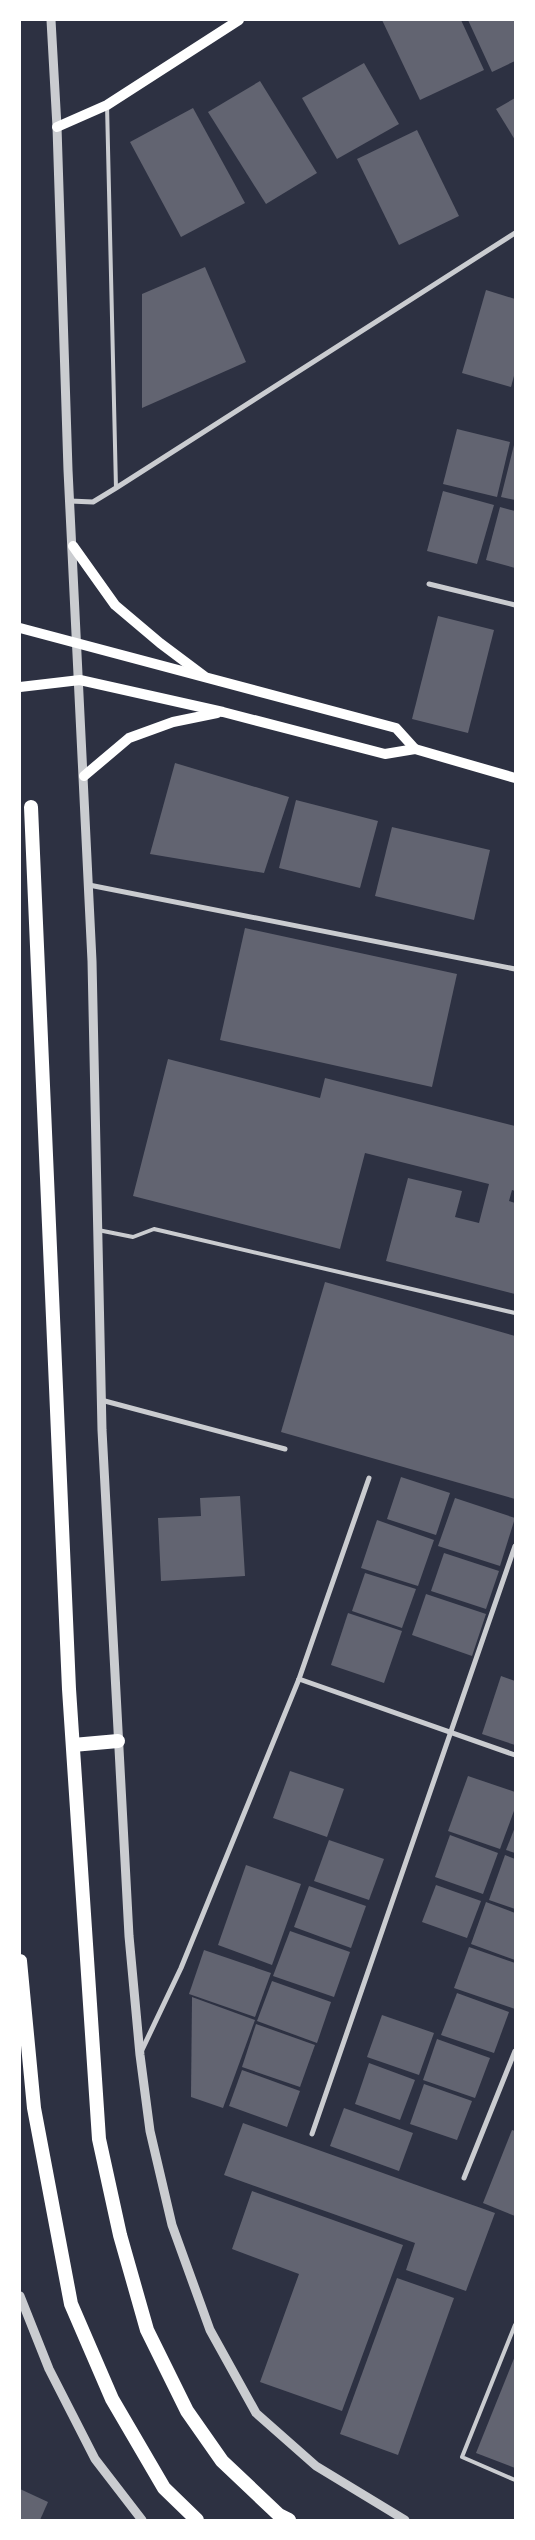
<svg xmlns="http://www.w3.org/2000/svg" width="535" height="2540" font-family="'Asap Condensed',sans-serif">
	<rect width="100%" height="100%" fill="#2d3142"/>
	<!-- building -->
	<g fill="#626471">
		<polygon points="382,20 461,20 484,70 420,100"/>
		<polygon points="468,20 515,20 515,61 492,72"/>
		<polygon points="364,63 399,124 337,159 302,98"/>
		<polygon points="260,81 317,173 266,204 208,112"/>
		<polygon points="515,98 515,140 496,109"/>
		<polygon points="193,108 245,203 181,237 130,142"/>
		<polygon points="417,130 459,216 399,245 357,159"/>
		<polygon points="205,267 246,362 142,408 142,294"/>
		<polygon points="486,290 515,299 515,372 511,387 462,373"/>
		<polygon points="457,429 510,442 497,497 443,484"/>
		<polygon points="514,445 515,445 515,500 501,497"/>
		<polygon points="443,491 494,505 477,564 427,551"/>
		<polygon points="500,507 515,511 515,568 486,560"/>
		<polygon points="438,616 494,630 468,733 412,719"/>
		<polygon points="175,763 289,797 264,873 150,854"/>
		<polygon points="296,800 378,821 360,888 279,868"/>
		<polygon points="392,827 490,850 474,920 375,896"/>
		<polygon points="245,928 457,974 432,1087 220,1040"/>
		<polygon points="168,1059 320,1098 325,1078 515,1126 515,1191 512,1190 509,1201 515,1203 515,1294 386,1261 408,1178 462,1191 455,1217 479,1223 489,1184 365,1153 340,1249 133,1196"/>
		<polygon points="325,1282 515,1336 515,1499 281,1432"/>
		<polygon points="401,1477 450,1493 436,1535 387,1519"/>
		<polygon points="240,1496 245,1576 161,1581 158,1518 201,1516 200,1498"/>
		<polygon points="455,1498 515,1518 500,1566 438,1546"/>
		<polygon points="377,1520 434,1540 418,1586 361,1568"/>
		<polygon points="444,1553 499,1571 486,1609 431,1591"/>
		<polygon points="365,1573 416,1589 402,1628 352,1611"/>
		<polygon points="426,1594 486,1614 472,1656 412,1635"/>
		<polygon points="348,1613 402,1631 384,1683 331,1665"/>
		<polygon points="501,1676 515,1681 515,1745 482,1734"/>
		<polygon points="290,1771 344,1789 327,1837 273,1818"/>
		<polygon points="468,1776 515,1792 515,1808 500,1849 448,1831"/>
		<polygon points="515,1827 515,1853 506,1850"/>
		<polygon points="450,1835 498,1853 483,1894 435,1877"/>
		<polygon points="329,1840 384,1859 369,1900 314,1881"/>
		<polygon points="505,1855 515,1859 515,1909 489,1900"/>
		<polygon points="246,1865 301,1884 272,1965 218,1945"/>
		<polygon points="436,1885 481,1901 467,1938 422,1922"/>
		<polygon points="309,1886 366,1906 351,1948 294,1927"/>
		<polygon points="486,1902 515,1913 515,1960 471,1944"/>
		<polygon points="290,1931 350,1952 334,1997 273,1976"/>
		<polygon points="469,1947 515,1963 515,2009 454,1988"/>
		<polygon points="204,1950 271,1973 255,2017 189,1994"/>
		<polygon points="272,1981 331,2002 317,2043 257,2021"/>
		<polygon points="457,1993 509,2012 494,2053 441,2035"/>
		<polygon points="192,1997 255,2020 223,2108 191,2097"/>
		<polygon points="382,2015 434,2033 419,2075 367,2057"/>
		<polygon points="256,2024 315,2045 300,2087 242,2067"/>
		<polygon points="437,2039 490,2058 475,2098 423,2080"/>
		<polygon points="369,2063 415,2080 400,2120 355,2104"/>
		<polygon points="242,2070 300,2091 287,2127 229,2106"/>
		<polygon points="424,2084 472,2101 457,2140 410,2124"/>
		<polygon points="344,2108 413,2133 399,2171 330,2146"/>
		<polygon points="243,2123 495,2213 466,2291 406,2270 415,2243 224,2175"/>
		<polygon points="512,2130 515,2131 515,2216 483,2203"/>
		<polygon points="252,2191 403,2245 342,2411 260,2382 299,2274 232,2249"/>
		<polygon points="397,2278 454,2298 398,2455 340,2434"/>
		<polygon points="515,2356 515,2468 476,2453"/>
		<polygon points="20,2489 48,2502 40,2520 20,2520"/>
	</g>
	<g fill="none" stroke-linecap="round" stroke-linejoin="round">
		<!-- service -->
		<g stroke="#caccd0" stroke-width="4">
			<polyline points="107,105 116,488"/>
			<polyline points="98,1230 133,1237 154,1229 515,1313"/>
			<polyline points="515,2325 462,2457 515,2480"/>
		</g>
		<!-- minor -->
		<g stroke="#caccd0" stroke-width="5">
			<polyline points="70,501 93,502 116,488 515,233"/>
			<polyline points="429,584 515,605"/>
			<polyline points="89,885 515,969"/>
			<polyline points="101,1400 285,1449"/>
			<polyline points="299,1679 515,1755"/>
			<polyline points="141,2052 181,1968 299,1679 369,1478"/>
			<polyline points="312,2134 515,1546"/>
			<polyline points="464,2178 515,2051"/>
		</g>
		<!-- tertiary -->
		<g stroke="#caccd0" stroke-width="9">
			<polyline points="51,20 57,127 68,470 92,961 102,1430 129,1936 140,2055 150,2131 172,2225 210,2330 256,2413 316,2466 405,2520"/>
			<polyline points="20,2296 49,2369 95,2459 142,2520"/>
		</g>
		<!-- secondary -->
		<g stroke="#fff" stroke-width="10">
			<polyline points="57,127 107,105 239,20"/>
			<polyline points="73,546 115,605 160,643 204,676"/>
			<polyline points="20,628 396,728 415,749"/>
			<polyline points="20,687 80,680 223,712 385,754 415,749 515,778"/>
			<polyline points="84,776 129,738 173,722 217,713"/>
		</g>
		<!-- trunk -->
		<g stroke="#fff" stroke-width="14">
			<polyline points="31,807 69,1689 99,2139 120,2235 147,2330 187,2411 222,2461 279,2515 289,2520"/>
			<polyline points="73,1745 118,1741"/>
			<polyline points="20,1961 34,2108 71,2304 112,2399 164,2488 197,2520"/>
		</g>
	</g>
	<!-- border -->
	<rect width="535" height="2540" fill="none" stroke="#ffffff" stroke-width="42"/>
</svg>
